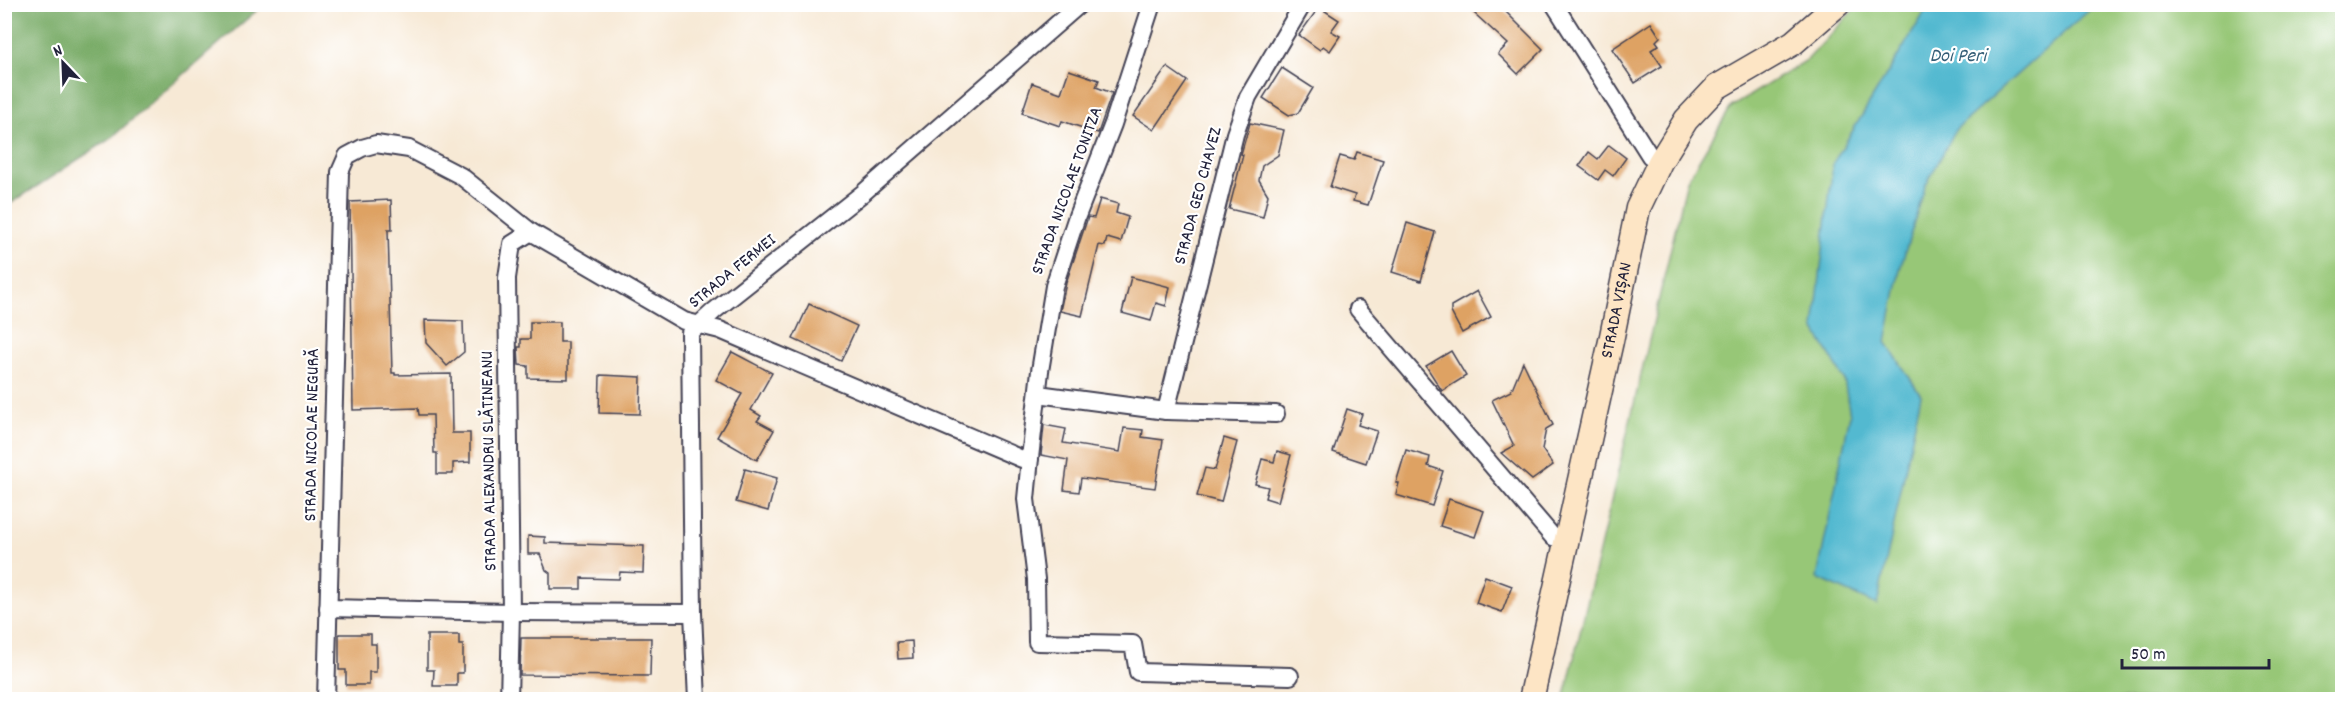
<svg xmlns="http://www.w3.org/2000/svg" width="2347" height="704" font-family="Dekko,sans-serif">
	<rect width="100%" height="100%" fill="#fff"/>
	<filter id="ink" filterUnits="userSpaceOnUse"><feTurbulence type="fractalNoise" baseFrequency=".0167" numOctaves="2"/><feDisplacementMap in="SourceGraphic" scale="12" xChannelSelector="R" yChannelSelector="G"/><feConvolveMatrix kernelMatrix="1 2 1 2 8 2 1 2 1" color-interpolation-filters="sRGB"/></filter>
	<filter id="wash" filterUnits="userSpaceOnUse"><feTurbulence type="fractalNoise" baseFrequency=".008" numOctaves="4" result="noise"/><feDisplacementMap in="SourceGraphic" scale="24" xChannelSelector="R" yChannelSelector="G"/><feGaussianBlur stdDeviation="1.35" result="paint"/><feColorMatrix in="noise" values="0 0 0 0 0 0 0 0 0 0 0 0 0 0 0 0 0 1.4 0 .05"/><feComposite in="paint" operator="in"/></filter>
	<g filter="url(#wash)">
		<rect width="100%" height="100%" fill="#f7e9d5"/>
		<!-- green -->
		<polygon fill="#97c777" stroke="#5c7459" stroke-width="1.5" points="1858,5 2342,5 2342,699 1564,700 1687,180 1731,107 1807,60"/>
		<!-- forest -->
		<polygon fill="#79ac68" stroke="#4e6752" stroke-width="1.5" points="5,4 263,4 263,5 110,139 5,207"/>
		<!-- water -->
		<polygon fill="#52b9d0" stroke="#3a6e86" stroke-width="1.5" points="1929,5 2095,5 1956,129 1925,187 1900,269 1886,342 1921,395 1877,605 1817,578 1850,415 1844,379 1814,328 1833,163"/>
		<g id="blocks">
			<!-- building -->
			<g fill="#dea263">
				<polygon points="1464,4 1498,4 1543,49 1518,74 1498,54 1508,44"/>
				<polygon points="1319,7 1339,20 1331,31 1340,36 1330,51 1323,46 1320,50 1299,35"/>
				<polygon points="1651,23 1660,37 1656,41 1659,45 1651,50 1662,66 1635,83 1612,49"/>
				<polygon points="1167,67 1187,81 1154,130 1133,116"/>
				<polygon points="1282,68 1313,88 1298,113 1289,115 1263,98"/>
				<polygon points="1069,70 1099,80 1096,87 1112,93 1098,133 1062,121 1060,126 1022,113 1032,83 1061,93"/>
				<polygon points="1250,123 1284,130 1278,155 1262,166 1259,180 1268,195 1263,217 1229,209 1243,155 1241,154"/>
				<polygon points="1609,145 1626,158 1613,176 1605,170 1598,180 1579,166 1589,152 1598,159"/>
				<polygon points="1357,152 1383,160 1368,205 1353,201 1355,195 1330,187 1340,156 1354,160"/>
				<polygon points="1100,199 1118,204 1116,213 1128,217 1121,242 1107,238 1105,246 1099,245 1082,316 1060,311 1066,283 1088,217 1094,218"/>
				<polygon points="391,200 392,230 388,230 392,373 395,373 395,375 451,374 452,433 470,433 470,462 453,463 453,474 437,474 437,453 434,453 433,415 419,415 418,408 353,410 350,202"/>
				<polygon points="1407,223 1435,232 1421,281 1392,272"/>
				<polygon points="1131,277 1170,287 1166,306 1156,303 1151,321 1122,313"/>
				<polygon points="1477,291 1491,317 1462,333 1451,312 1451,306"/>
				<polygon points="809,304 857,326 841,361 793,339"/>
				<polygon points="425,320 463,321 464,352 447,366 426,343"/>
				<polygon points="530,322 560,322 560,342 568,342 568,379 528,378 528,366 519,365 518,347 521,347 521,339 530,339"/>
				<polygon points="1451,351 1466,376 1442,391 1426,366"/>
				<polygon points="732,352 772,373 751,410 761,416 757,421 774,430 757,460 717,437 742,394 716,380"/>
				<polygon points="1523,362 1553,425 1546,429 1542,449 1553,465 1532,480 1501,453 1514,446 1492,400 1511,391"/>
				<polygon points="600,375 641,377 640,414 599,413"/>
				<polygon points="1347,409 1362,414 1358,425 1377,431 1366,463 1333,452"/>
				<polygon points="1044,425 1066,429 1063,443 1120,452 1124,428 1143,430 1142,437 1163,440 1155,488 1081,478 1079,492 1064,490 1068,460 1041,455"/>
				<polygon points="1224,438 1237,442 1221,502 1197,496 1205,468 1215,470"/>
				<polygon points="1406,450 1430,457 1428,466 1443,471 1432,506 1396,495 1399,483 1396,483"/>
				<polygon points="1277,451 1291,455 1278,502 1265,498 1268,487 1255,484 1262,459 1274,462"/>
				<polygon points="745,469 777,478 768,511 736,502"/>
				<polygon points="1449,499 1484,511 1475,537 1440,526"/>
				<polygon points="528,536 545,537 545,543 644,546 643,573 620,572 619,579 581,578 581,589 550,589 550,573 546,570 540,554 528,554"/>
				<polygon points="1485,576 1512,586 1502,612 1476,603"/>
				<polygon points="339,634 371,634 371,644 376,644 376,672 369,672 369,685 346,685 346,670 339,670"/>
				<polygon points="427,635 459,635 459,645 463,645 463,673 457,673 457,686 433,686 434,670 427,670"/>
				<polygon points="521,638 651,638 650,676 520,675"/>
				<polygon points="912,641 913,658 898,659 897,642"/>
			</g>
		</g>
	</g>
	<g filter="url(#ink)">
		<use href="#blocks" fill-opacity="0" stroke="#424052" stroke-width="1.5"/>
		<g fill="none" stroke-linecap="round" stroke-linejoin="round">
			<defs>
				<g id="street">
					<polyline points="1554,4 1650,156 1660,162"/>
					<polyline points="1358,309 1553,537 1567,541"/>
					<polyline points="1038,394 1166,411 1276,414"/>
					<polyline points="1166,411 1235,134 1248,97 1303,4"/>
					<polyline points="1030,458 1026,499 1036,579 1037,642 1133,644 1138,672 1290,676"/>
					<polyline points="328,608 511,612 693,613"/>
					<polyline points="326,700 340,172 347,156 362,148 376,144 409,149 461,176 531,232 684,321 720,330 1022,459 1030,458 1040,371 1054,286 1077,216 1113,124 1152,4"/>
					<polyline points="509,700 511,612 507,278 512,244 531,232"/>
					<polyline points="697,700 693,613 690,333 714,311 863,193 1080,4"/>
				</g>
				<g id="secondary">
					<path id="s1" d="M1531,700L1611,341L1638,208L1660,162L1686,120L1717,87L1793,43L1838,4"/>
				</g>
			</defs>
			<!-- street casing -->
			<use href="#street" stroke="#424052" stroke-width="20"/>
			<!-- secondary casing -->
			<use href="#secondary" stroke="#424052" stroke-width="27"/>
			<!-- street -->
			<use href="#street" stroke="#fff" stroke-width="16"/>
			<!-- secondary -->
			<use href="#secondary" stroke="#fde5c5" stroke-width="24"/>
		</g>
	</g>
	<g text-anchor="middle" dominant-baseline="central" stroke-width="4.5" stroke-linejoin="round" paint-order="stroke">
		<!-- street labels -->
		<g font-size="18" fill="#22223b" stroke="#fff">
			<text transform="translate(1068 191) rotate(-70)">STRADA NICOLAE TONITZA</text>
			<text transform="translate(1199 196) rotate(-75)">STRADA GEO CHAVEZ</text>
			<text transform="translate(733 272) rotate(-39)">STRADA FERMEI</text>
			<text stroke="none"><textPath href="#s1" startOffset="399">STRADA VIȘAN</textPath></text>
			<text transform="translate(313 435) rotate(-89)">STRADA NICOLAE NEGURĂ</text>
			<text transform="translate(490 461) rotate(-91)">STRADA ALEXANDRU SLĂTINEANU</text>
		</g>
		<!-- water labels -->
		<g font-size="20" font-style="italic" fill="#355e77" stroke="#fff">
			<text x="1958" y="57">Doi Peri</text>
		</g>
	</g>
	<!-- margin -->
	<rect width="2347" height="704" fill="none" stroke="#fff" stroke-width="24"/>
	<!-- north arrow -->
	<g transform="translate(63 63) rotate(337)" stroke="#ffffff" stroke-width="4.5" paint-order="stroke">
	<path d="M0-4.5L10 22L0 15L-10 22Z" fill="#22223b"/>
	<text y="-9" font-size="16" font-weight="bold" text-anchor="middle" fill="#22223b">N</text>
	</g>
	<!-- scale -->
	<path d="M2122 659v9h147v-9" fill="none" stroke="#22223b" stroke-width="3"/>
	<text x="2131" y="659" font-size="18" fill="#22223b" stroke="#ffffff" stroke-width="4.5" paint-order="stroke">50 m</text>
</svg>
